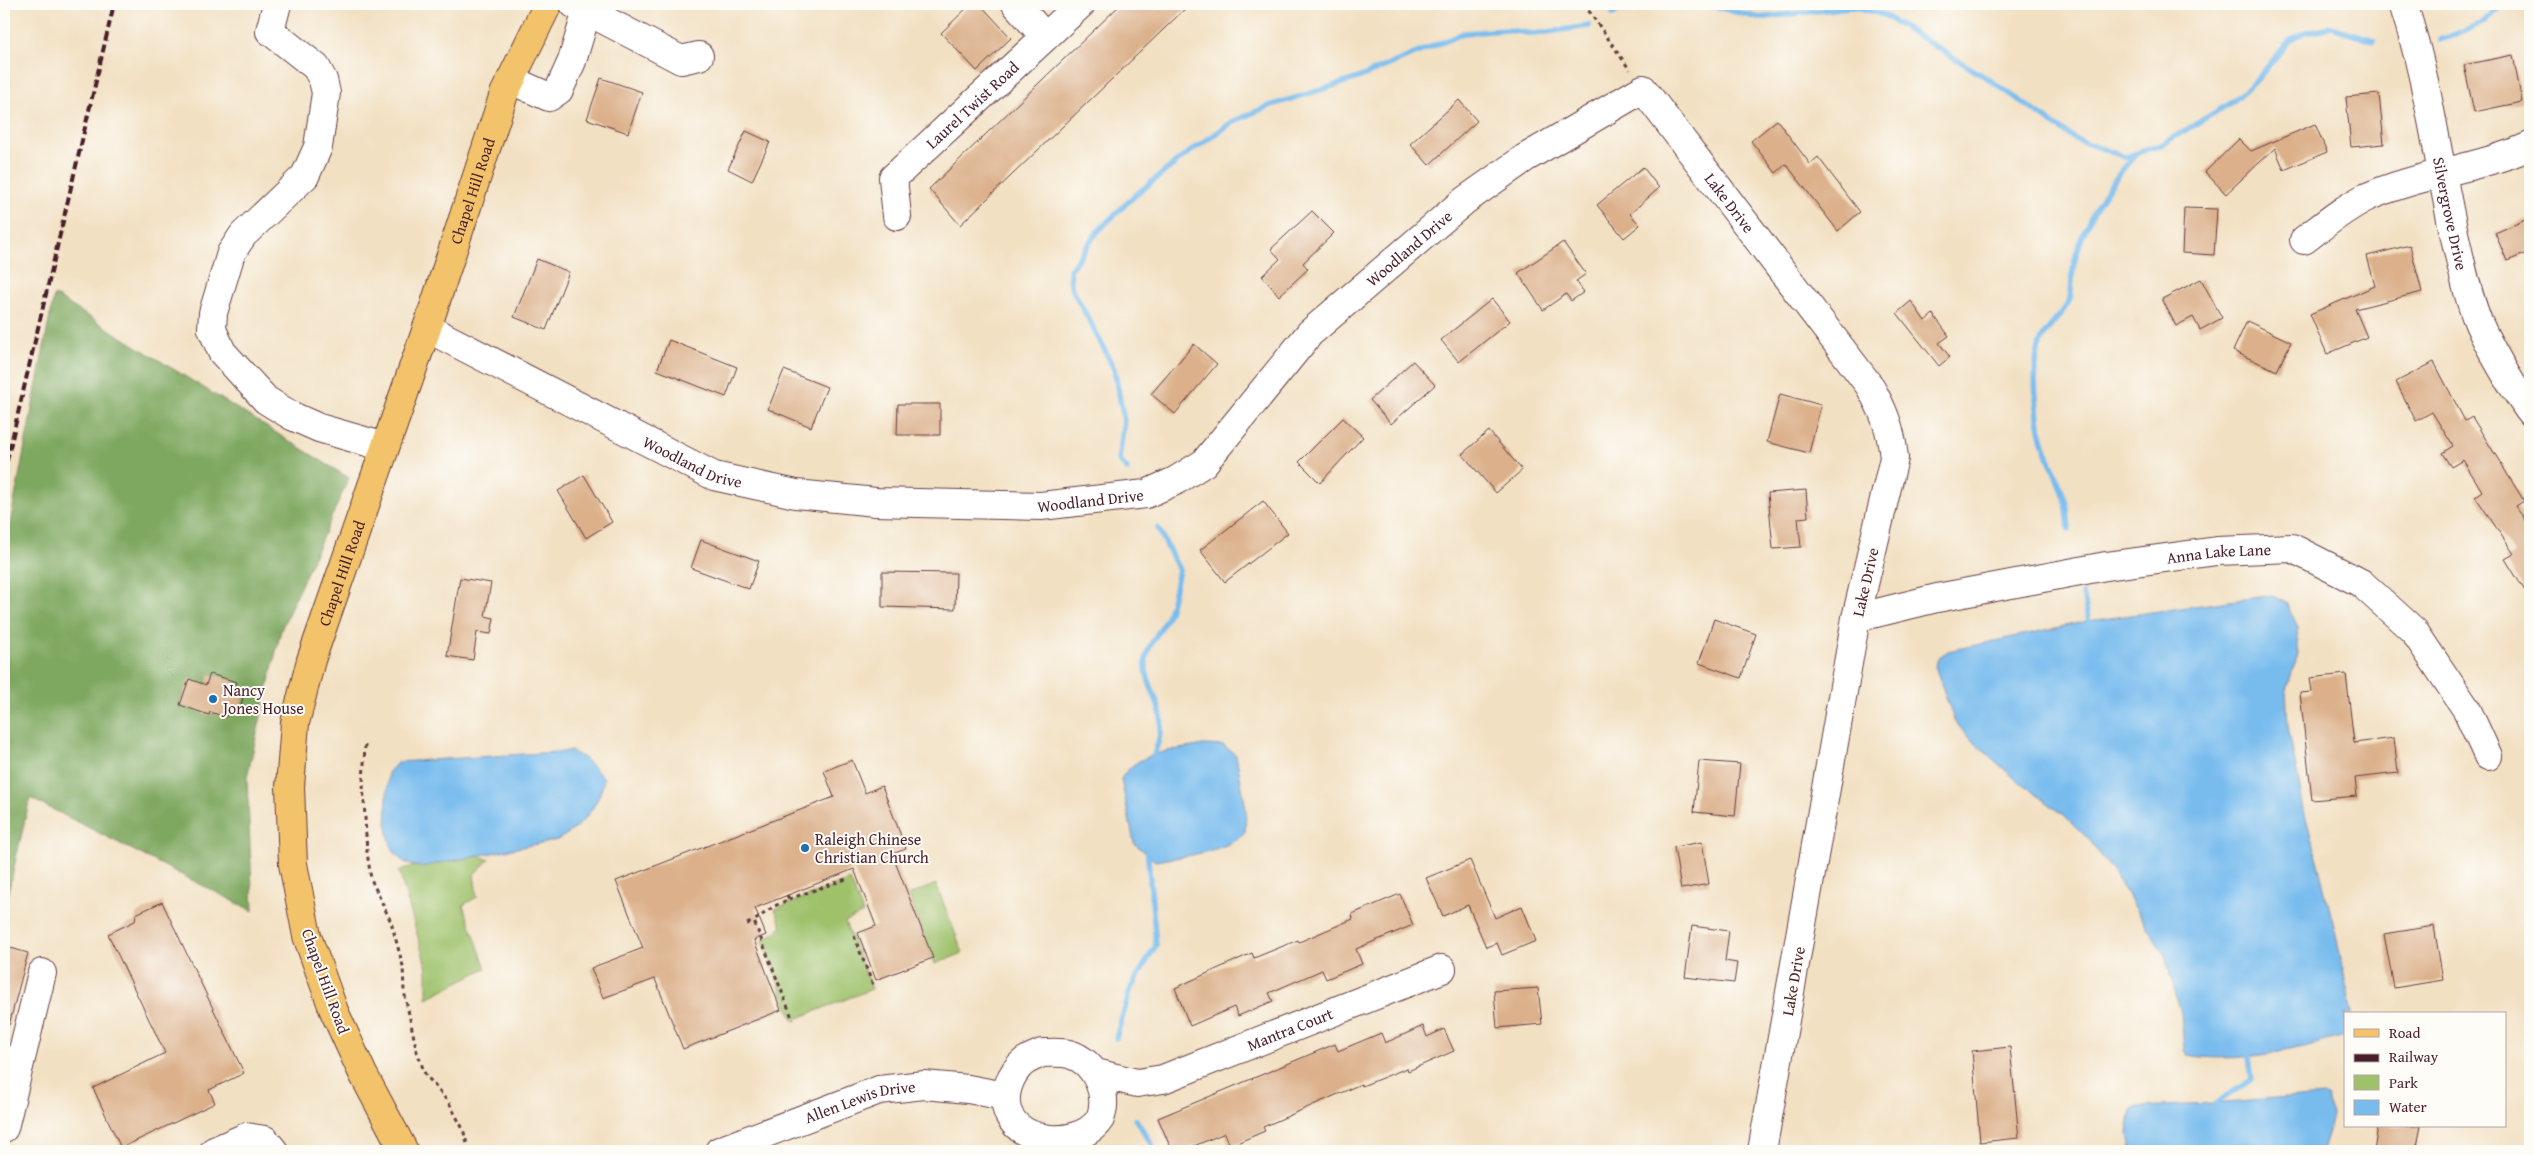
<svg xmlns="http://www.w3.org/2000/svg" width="2534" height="1155" font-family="'Gentium Book Plus',serif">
	<rect width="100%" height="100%" fill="#fdfcf7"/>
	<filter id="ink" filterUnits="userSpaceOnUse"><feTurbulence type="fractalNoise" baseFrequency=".02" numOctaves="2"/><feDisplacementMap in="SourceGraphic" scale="10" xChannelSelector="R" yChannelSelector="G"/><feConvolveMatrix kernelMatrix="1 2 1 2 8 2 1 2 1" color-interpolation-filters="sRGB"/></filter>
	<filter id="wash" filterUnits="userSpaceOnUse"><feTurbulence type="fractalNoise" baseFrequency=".0096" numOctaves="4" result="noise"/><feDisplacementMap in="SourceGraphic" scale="20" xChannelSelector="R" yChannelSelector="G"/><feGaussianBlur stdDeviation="1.12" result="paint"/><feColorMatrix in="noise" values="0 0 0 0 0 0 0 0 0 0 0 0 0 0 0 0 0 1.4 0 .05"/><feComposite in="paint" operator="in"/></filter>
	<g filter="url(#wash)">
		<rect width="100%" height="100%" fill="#f2e0c2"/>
		<!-- green -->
		<g fill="#9ec16a" stroke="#74704a">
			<polygon points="480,856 489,860 474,874 477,897 463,905 486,968 427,998 427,969 399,871 405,868"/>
			<polygon points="850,880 863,913 845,922 872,989 793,1020 762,941 782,927 775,909"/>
			<polygon points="936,884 963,953 935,964 909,895"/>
		</g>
		<!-- forest -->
		<polygon fill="#7ea75e" stroke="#646344" points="54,295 349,478 281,630 247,777 253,911 30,798 4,911 4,554"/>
		<!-- water -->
		<g fill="#78bcee" stroke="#616e8c">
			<path d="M2273,595L2286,603L2298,627V654L2286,690L2288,726L2304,810L2335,930L2352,1014H2345V1036C2294,1050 2240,1064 2187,1055L2184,1050L2181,1013L2165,956L2114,873L2091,842L2064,815L2013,777L1966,735L1954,720L1935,666L1938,658L1948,651L2088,621Z"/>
			<path d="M1203,745L1224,746L1236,755L1246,809L1245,833C1226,852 1181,857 1155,861L1134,843L1121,779C1137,751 1174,751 1203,745Z"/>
			<path d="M572,751L585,759L604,778C600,805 581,828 557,840L421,867C376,863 388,806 388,773L398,762Z"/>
			<polygon points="2323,1095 2328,1098 2332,1116 2322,1151 2131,1151 2128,1133 2132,1110 2138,1107 2214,1104"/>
		</g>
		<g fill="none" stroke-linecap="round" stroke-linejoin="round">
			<!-- stream -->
			<g stroke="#78bcee" stroke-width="5.5">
				<polyline points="1705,4 1759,18 1849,7 1861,8 1884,15 1990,80 2075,139 2125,157 2161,145 2232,102 2254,83 2290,40 2305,32 2331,27 2374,40"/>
				<polyline points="1613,14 1630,4"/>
				<polyline points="2441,40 2482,23 2503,4"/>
				<polyline points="1127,469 1119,460 1124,421 1117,383 1114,369 1095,331 1071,287 1070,270 1098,231 1132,198 1184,156 1234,121 1269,106 1358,78 1464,33 1507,30 1534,34 1589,26"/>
				<path d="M2069,530C2068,522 2068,512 2066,504C2058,475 2041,448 2038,417C2035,394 2032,355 2044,335C2051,324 2064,313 2069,301C2073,290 2071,275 2074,263C2084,220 2106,188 2135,155"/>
				<polyline points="2083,594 2090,627"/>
				<path d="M1152,762C1156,748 1163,732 1161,717C1158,697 1143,678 1146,658C1149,641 1162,630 1168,614C1173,600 1176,584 1179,570L1158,528"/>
				<polyline points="1116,1038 1131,988 1156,945 1147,847"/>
				<polyline points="2216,1110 2215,1104 2252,1079 2248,1050"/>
				<polyline points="1136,1120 1152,1144 1155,1151"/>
			</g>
		</g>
		<g id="blocks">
			<!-- building -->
			<g fill="#dbb08a">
				<polygon points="971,4 980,4 1011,38 977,71 941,33"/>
				<polygon points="1121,4 1190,4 960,225 929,189"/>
				<polygon points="2513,55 2522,102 2474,112 2464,65"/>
				<polygon points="601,78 642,92 628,133 587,119"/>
				<polygon points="2379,94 2384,144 2351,147 2346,97"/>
				<polygon points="1459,100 1477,121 1429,165 1410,144"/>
				<polygon points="1777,120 1810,164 1818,157 1860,212 1838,231 1786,164 1776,173 1751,141"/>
				<polygon points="2315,124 2327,152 2284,170 2275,148 2226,194 2205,172 2239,139 2251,151"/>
				<polygon points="746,131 770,142 752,181 728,169"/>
				<polygon points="1643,167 1659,188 1630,214 1640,225 1624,238 1597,205"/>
				<polygon points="2184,208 2217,209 2214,255 2182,253"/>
				<polygon points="1312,211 1334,233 1303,263 1308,269 1279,296 1262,276 1280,259 1271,249"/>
				<polygon points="2530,218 2530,252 2507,261 2495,233"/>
				<polygon points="1563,242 1586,274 1576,281 1584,292 1571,301 1566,294 1543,310 1518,273"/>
				<polygon points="2410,245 2422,292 2355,309 2367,337 2327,354 2310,314 2375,286 2367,256"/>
				<polygon points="537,259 569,272 546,330 514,317"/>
				<polygon points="2201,279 2222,318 2200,330 2193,317 2176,326 2162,299"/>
				<polygon points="1492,299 1510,321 1459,362 1441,340"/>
				<polygon points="1911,301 1925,321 1933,314 1949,336 1939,343 1950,357 1939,366 1897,313"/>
				<polygon points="2247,321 2291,342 2277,371 2233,351"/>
				<polygon points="669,340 737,367 726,397 657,370"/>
				<polygon points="1194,344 1217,364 1175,414 1151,394"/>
				<polygon points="1413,361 1435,385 1391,424 1370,400"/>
				<polygon points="2434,362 2465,421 2472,417 2524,501 2516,506 2530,527 2530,599 2505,559 2514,554 2475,496 2482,491 2463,460 2451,467 2442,453 2453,446 2432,412 2416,421 2396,382"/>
				<polygon points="784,370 827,387 811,427 768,409"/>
				<polygon points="1780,394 1821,405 1809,453 1767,442"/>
				<polygon points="898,404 940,404 940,435 897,435"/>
				<polygon points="1343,418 1363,437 1320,483 1299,462"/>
				<polygon points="1489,431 1522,470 1496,493 1462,454"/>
				<polygon points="584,475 612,522 586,538 558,491"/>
				<polygon points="1806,490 1808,517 1798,518 1801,547 1773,549 1768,493"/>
				<polygon points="1263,501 1288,533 1225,582 1200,550"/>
				<polygon points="701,540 759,561 749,589 691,568"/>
				<polygon points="882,572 956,573 955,609 882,607"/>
				<polygon points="460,578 491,583 485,616 494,618 491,634 477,632 473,660 447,656"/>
				<polygon points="1714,619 1756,634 1741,678 1699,663"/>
				<polygon points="210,674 237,682 234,691 244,693 240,710 229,707 226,717 210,712 209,715 180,705 189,679 206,685"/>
				<polygon points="2346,674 2354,743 2394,738 2398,773 2355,778 2357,796 2312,800 2300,693 2312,692 2310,678"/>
				<polygon points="852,760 865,793 882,786 906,849 892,854 933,958 876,980 858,933 876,926 854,869 755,908 766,935 754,940 781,1010 683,1049 655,979 603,998 591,968 643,948 616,881 834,797 824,771"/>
				<polygon points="1699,761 1740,764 1735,816 1694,812"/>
				<polygon points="1702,842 1709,884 1681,889 1674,847"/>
				<polygon points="1470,860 1495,918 1522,906 1536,941 1502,955 1497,943 1486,947 1468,905 1443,916 1426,878"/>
				<polygon points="1400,894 1413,925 1356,949 1362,964 1326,979 1322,970 1269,993 1273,1001 1238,1016 1234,1007 1190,1026 1175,988 1252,953 1254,958 1298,940 1299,942 1353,919 1352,914"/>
				<polygon points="162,902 244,1073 209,1090 215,1103 121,1148 93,1088 165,1053 108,934 135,921 136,914"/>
				<polygon points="1692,926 1729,931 1725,961 1737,963 1734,983 1685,977"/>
				<polygon points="2434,926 2443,980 2394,988 2384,934"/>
				<polygon points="4,946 28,953 9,1025 4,1024"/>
				<polygon points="1538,988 1542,1024 1497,1028 1494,991"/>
				<polygon points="1423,1026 1427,1037 1444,1029 1454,1051 1408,1071 1407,1068 1362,1086 1361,1084 1263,1127 1265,1131 1230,1146 1225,1133 1182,1151 1172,1151 1158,1118 1335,1044 1338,1051 1381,1033 1385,1043"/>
				<polygon points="2010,1047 2019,1138 1980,1142 1972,1051"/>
				<polygon points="2378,1126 2421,1126 2416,1151 2374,1151"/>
			</g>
		</g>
	</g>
	<g filter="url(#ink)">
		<use href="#blocks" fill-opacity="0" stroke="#633c42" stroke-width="1"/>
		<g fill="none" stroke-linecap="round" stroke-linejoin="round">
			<defs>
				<g id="minor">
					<polyline points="277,4 270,31 316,67 323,80 326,93 318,147 305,176 243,235 231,253 213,313 212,329 222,352 266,400 292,416 319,428 385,447"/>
					<polyline points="574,4 681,60 699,56"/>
					<polyline points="1016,4 1045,37"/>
					<path id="s1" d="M2403,4C2428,78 2437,156 2454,233C2461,263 2467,295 2479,324C2493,355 2511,384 2530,412"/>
					<polyline points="511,80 549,97 559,90 572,61 587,11"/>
					<path id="s2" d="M897,216L893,178L1081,4"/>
					<path d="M2304,240C2324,225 2344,208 2367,197C2419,174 2478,169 2530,146"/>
					<path id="s3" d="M427,328L714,476L796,494L876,502L1041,506L1146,494L1175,481L1204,463L1310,333L1464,201L1525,158L1643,89L1869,385C1884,411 1891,429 1894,458L1856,618L1762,1151"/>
					<path id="s4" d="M1856,618L1937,598L2106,566L2217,551L2292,548L2361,583L2414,631L2467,710L2488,756"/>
					<path d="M1042,1053C1051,1053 1061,1052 1069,1054C1095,1061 1110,1094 1100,1119C1076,1155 991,1142 1008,1086C1011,1077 1017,1067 1025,1061C1030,1058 1037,1055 1042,1053Z"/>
					<path id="s5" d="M1096,1073L1137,1083L1163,1079L1442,969"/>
					<polyline points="4,1128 42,973"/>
					<polyline points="214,1151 246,1137 265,1140 274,1151"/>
					<path id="s6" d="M719,1151L879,1090L924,1085L968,1089L1005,1096"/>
				</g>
				<g id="major">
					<path id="s7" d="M404,1151L363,1074L334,1011L307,936L293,864L290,787L295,723L311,660L427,328L504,94L548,4"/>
				</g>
			</defs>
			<!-- minor casing -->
			<use href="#minor" stroke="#633c42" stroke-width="30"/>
			<!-- major casing -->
			<use href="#major" stroke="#633c42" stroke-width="30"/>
			<!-- path -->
			<g stroke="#633c42" stroke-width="3" stroke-dasharray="4 4" stroke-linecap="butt">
				<polyline points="1584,4 1630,70"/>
				<polyline points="365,745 363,783 367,852 371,879 391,922 403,966 404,991 417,1052 425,1074 449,1103 463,1129 469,1151"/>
				<polyline points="787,895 789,899 773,907 754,921 793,1020"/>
				<polyline points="789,899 849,878"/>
				<polyline points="747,924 754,921"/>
				<polyline points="854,936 874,988"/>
			</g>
			<!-- minor -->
			<use href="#minor" stroke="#fff" stroke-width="28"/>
			<!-- major -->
			<use href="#major" stroke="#f2c36a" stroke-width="28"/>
			<!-- rail -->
			<polyline stroke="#4a1f2b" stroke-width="4" stroke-dasharray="8 4" stroke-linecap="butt" points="4,473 114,4"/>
		</g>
	</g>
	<!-- markers -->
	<g fill="#1f6fb2" stroke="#fdfcf7" stroke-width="2">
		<circle cx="213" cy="699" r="5"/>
		<circle cx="805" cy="848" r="5"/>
	</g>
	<g text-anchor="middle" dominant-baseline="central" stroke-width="4" stroke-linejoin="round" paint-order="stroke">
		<!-- street labels -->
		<g font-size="16" fill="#4a1f2b" stroke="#fdfcf7">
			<text stroke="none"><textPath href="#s2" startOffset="146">Laurel Twist Road</textPath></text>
			<text stroke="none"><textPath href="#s7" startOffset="1012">Chapel Hill Road</textPath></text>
			<text stroke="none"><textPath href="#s3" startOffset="1549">Lake Drive</textPath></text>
			<text stroke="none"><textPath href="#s1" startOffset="215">Silvergrove Drive</textPath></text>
			<text stroke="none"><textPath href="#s3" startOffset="1122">Woodland Drive</textPath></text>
			<text stroke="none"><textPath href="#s3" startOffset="298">Woodland Drive</textPath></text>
			<text stroke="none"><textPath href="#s3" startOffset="702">Woodland Drive</textPath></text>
			<text stroke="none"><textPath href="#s4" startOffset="369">Anna Lake Lane</textPath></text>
			<text stroke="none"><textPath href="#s7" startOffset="608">Chapel Hill Road</textPath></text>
			<text transform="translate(1865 582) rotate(-77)">Lake Drive</text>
			<text transform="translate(326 981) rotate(70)">Chapel Hill Road</text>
			<text transform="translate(1793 981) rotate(-80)">Lake Drive</text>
			<text stroke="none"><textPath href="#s5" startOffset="205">Mantra Court</textPath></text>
			<text stroke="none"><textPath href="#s6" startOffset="150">Allen Lewis Drive</textPath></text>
		</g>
		<!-- poi labels -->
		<g font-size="16" fill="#4a1f2b" stroke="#fdfcf7" text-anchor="start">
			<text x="223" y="690">Nancy<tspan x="223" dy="18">Jones House</tspan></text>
			<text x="815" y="839">Raleigh Chinese<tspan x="815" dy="18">Christian Church</tspan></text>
		</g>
	</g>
	<!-- margin -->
	<rect width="2534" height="1155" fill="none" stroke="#fdfcf7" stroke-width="20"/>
	<!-- legend -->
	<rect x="2344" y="1012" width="162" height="115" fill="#fdfcf7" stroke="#b5a4a5"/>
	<rect x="2354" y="1029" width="25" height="8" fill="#f2c36a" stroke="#b5a4a5"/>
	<text x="2389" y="1038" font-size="15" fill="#4a1f2b">Road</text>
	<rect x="2354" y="1054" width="25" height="8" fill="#4a1f2b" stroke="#b5a4a5"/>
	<text x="2389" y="1062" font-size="15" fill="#4a1f2b">Railway</text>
	<rect x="2354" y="1075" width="25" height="15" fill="#9ec16a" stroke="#b5a4a5"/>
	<text x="2389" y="1088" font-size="15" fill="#4a1f2b">Park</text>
	<rect x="2354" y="1100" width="25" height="15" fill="#78bcee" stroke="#b5a4a5"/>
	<text x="2389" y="1112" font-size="15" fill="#4a1f2b">Water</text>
</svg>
